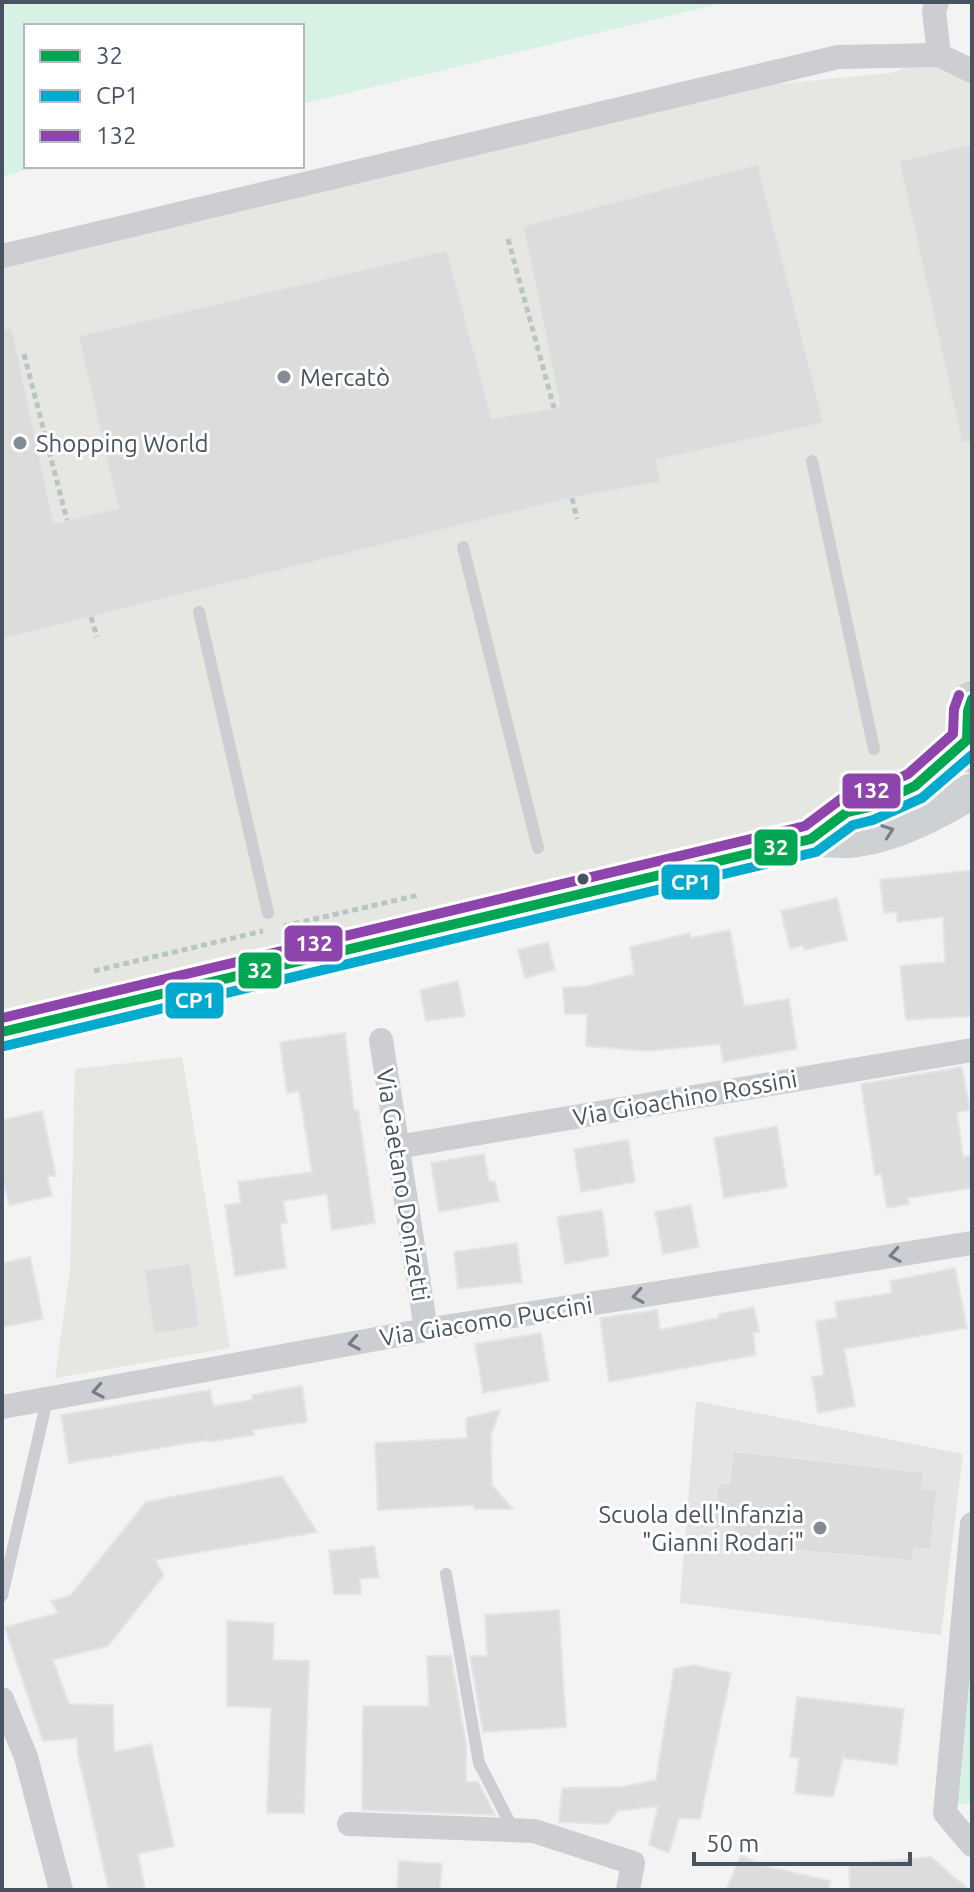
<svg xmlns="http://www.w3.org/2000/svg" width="974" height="1892" font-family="Ubuntu,sans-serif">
	<rect width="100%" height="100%" fill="#f3f3f3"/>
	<!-- commercial -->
	<g fill="#e6e7e2">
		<polygon points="939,55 972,71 972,763 916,806 2,1034 2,252 766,85 890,73"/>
		<polygon points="182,1057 230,1348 55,1378 70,1270 75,1069"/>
	</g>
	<!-- education -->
	<polygon fill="#e4e4e5" points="696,1401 963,1454 941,1635 680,1603"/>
	<!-- green -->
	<g fill="#d7f2e4">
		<polygon points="2,2 727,2 302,104 302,26 26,26 26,166 45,166 2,176"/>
		<polygon points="972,1614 972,1805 953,1803"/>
	</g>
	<!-- building -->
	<g fill="#dcdcdd" stroke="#e4e5e6" stroke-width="2">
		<polygon points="972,144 972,442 962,443 899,161"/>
		<polygon points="758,164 824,423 656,460 661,482 572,498 2,639 2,329 12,328 54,523 118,508 78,336 447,250 492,418 560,407 523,226"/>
		<polygon points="972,870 972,1016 906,1020 900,966 945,962 943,917 898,922 896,912 884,913 880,880"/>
		<polygon points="837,898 847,940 804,950 803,945 790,949 781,911"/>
		<polygon points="730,930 744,1006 789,999 797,1049 723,1062 720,1044 648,1051 586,1046 587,1014 565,1014 563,988 588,986 634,974 630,947 690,933 691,938"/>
		<polygon points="548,942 555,970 525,978 518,950"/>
		<polygon points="458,981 465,1016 426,1021 420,990"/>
		<polygon points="345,1033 354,1111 358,1110 375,1223 332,1230 327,1194 283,1201 287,1223 280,1224 286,1268 235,1276 225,1205 241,1203 238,1182 312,1172 299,1091 287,1093 280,1042"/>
		<polygon points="962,1067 970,1110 957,1112 963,1157 972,1155 972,1188 908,1198 909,1204 887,1208 881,1174 875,1175 861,1084"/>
		<polygon points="42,1111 56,1176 47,1176 52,1196 9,1205 2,1176 2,1120"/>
		<polygon points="777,1126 787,1187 724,1198 714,1138"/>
		<polygon points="628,1140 635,1182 581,1192 574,1149"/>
		<polygon points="484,1154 489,1181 495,1182 499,1201 439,1212 431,1163"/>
		<polygon points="691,1205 699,1247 663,1254 655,1212"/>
		<polygon points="602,1210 609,1256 565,1264 557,1217"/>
		<polygon points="517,1243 522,1282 458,1289 454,1252"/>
		<polygon points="30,1257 43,1319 2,1327 2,1263"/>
		<polygon points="190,1263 200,1327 154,1334 144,1270"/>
		<polygon points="955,1268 967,1328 844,1349 855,1406 818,1413 812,1377 824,1375 816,1321 837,1318 835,1302 892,1293 890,1281"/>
		<polygon points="754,1307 759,1332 753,1333 756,1355 609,1382 600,1318 657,1310 660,1330 718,1318 719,1314"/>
		<polygon points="541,1333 549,1381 483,1393 475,1344"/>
		<polygon points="302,1386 307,1422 253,1430 254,1435 208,1442 207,1440 69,1463 61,1415 210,1390 213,1406 252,1400 252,1395"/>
		<polygon points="500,1410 491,1435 492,1485 513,1509 474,1509 474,1505 378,1510 375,1443 467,1438 466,1418"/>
		<polygon points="733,1451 924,1472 922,1488 937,1490 931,1550 914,1548 913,1561 769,1548 768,1555 731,1551 734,1525 714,1523 718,1483 729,1484"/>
		<polygon points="282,1476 317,1532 155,1560 164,1575 108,1646 53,1660 69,1704 113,1705 114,1752 151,1744 174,1846 138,1854 145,1890 109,1890 78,1755 77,1738 43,1741 5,1627 58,1613 51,1601 71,1595 146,1502"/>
		<polygon points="374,1546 379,1577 360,1579 361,1594 334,1594 329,1551"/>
		<polygon points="559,1610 566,1727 483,1732 470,1656 487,1656 485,1615"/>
		<polygon points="227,1621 274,1623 273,1660 309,1661 304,1813 267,1813 271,1708 227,1706"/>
		<polygon points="427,1656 451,1656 466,1744 466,1782 478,1782 495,1815 362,1810 363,1706 429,1706"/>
		<polygon points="694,1665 731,1673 700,1819 679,1818 669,1853 649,1845 658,1806 618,1811 607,1824 559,1822 562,1788 622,1787 656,1780 674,1669"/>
		<polygon points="797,1697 904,1709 897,1765 844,1758 844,1753 833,1797 795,1793 799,1758 790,1757"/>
		<polygon points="741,1855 765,1866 830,1881 829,1890 726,1890"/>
		<polygon points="931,1857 969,1890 850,1890 849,1864"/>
		<polygon points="399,1861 442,1864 440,1890 397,1890"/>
	</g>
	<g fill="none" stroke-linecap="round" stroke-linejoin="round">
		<!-- path -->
		<g stroke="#b9c6c3" stroke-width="5" stroke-dasharray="6 4" stroke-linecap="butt">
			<polyline points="508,239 554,408"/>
			<polyline points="24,354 67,520"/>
			<polyline points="572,498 577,519"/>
			<polyline points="91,617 97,637"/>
			<polyline points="284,926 419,895"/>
			<polyline points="94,971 263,931"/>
		</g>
		<!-- service -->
		<g stroke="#ccced2" stroke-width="12">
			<polyline points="812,461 874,749"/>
			<polyline points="463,547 538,848"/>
			<polyline points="199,612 268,913"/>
			<polyline points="446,1574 479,1763 514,1831"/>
			<polyline points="2,1596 47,1400"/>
		</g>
		<!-- minor -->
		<g stroke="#ccced2" stroke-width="24">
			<polyline points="937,2 934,11 939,55"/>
			<polyline points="2,256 838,57 939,55 972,71"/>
			<polyline points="381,1040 426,1330"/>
			<polyline points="397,1147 972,1050"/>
			<polyline points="2,1407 426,1330 972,1243"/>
			<polyline points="972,1524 945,1813 972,1845"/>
			<polyline points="2,1699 26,1757 61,1890"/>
			<polyline points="349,1824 534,1831 633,1863 628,1890"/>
		</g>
		<!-- secondary -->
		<g stroke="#ced1d4" stroke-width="36">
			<polyline points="972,699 966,725 972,755"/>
			<polyline points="811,839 847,812 869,807 915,786 931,774 967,740"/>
			<path d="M2,1032L811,839C824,839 837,840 849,840C892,836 935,813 972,791"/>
		</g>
		<defs>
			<polyline id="bus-1" points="2,1032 811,839 847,812 869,807 915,786 967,740 968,711 972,699"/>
			<polyline id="bus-2" points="5,1046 816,852 853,825 873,820 922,798 972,755"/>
			<polyline id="bus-3" points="2,1018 805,826 841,799 864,794 908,774 953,734 954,709 959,695"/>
		</defs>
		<!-- bus-1 casing -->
		<use href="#bus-1" stroke="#fff" stroke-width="16"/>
		<!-- bus-2 casing -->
		<use href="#bus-2" stroke="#fff" stroke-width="16"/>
		<!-- bus-3 casing -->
		<use href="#bus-3" stroke="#fff" stroke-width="16"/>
		<!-- bus-1 -->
		<use href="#bus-1" stroke="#00a651" stroke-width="10"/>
		<!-- bus-2 -->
		<use href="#bus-2" stroke="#00a9ce" stroke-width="10"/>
		<!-- bus-3 -->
		<use href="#bus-3" stroke="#8e44ad" stroke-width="10"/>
	</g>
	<!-- one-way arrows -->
	<defs><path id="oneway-chevron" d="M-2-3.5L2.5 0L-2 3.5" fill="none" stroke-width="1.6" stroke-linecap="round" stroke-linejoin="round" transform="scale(2)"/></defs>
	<use stroke="#777f89" href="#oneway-chevron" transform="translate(888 831) rotate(-19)"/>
	<g stroke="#767e89">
		<use href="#oneway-chevron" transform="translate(895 1255) rotate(171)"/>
		<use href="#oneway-chevron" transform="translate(638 1296) rotate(171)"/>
		<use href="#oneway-chevron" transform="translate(354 1343) rotate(170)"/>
		<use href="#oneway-chevron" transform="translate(98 1391) rotate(170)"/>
	</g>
	<!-- markers -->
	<g fill="#848b94" stroke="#fff" stroke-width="3">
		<circle cx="284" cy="377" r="8"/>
		<circle cx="20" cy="443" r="8"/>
		<circle cx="820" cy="1528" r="8"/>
	</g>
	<circle fill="#485361" stroke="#fff" stroke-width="3" cx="583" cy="879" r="7"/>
	<g text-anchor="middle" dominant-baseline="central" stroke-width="6" stroke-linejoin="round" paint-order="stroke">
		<!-- poi labels -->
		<g font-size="24" fill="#485361" stroke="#fff" text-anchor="start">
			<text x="300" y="377">Mercatò</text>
			<text x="36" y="443">Shopping World</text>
			<text x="804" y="1514" text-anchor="end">Scuola dell'Infanzia<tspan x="804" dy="28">"Gianni Rodari"</tspan></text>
		</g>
		<!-- street labels -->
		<g font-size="24" fill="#485361" stroke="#fff">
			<text transform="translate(685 1098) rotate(-10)">Via Gioachino Rossini</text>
			<text transform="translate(403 1185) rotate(81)">Via Gaetano Donizetti</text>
			<text transform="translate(486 1321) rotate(-9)">Via Giacomo Puccini</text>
		</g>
	</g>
	<g stroke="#fff" stroke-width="3">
		<rect x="841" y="772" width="61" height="38" rx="8" fill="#8e44ad"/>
		<rect x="753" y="828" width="46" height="39" rx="8" fill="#00a651"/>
		<rect x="660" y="863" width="61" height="38" rx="8" fill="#00a9ce"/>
		<rect x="283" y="924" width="61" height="39" rx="8" fill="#8e44ad"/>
		<rect x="237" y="951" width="46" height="39" rx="8" fill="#00a651"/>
		<rect x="164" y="981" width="61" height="39" rx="8" fill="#00a9ce"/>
	</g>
	<g font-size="22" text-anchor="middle" font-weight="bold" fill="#fff">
		<text x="871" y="798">132</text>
		<text x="776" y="855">32</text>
		<text x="691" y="890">CP1</text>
		<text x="314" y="951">132</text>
		<text x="260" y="978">32</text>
		<text x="195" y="1008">CP1</text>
	</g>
	<!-- border -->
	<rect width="974" height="1892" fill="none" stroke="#485361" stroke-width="8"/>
	<!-- legend -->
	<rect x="24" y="24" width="280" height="144" fill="#ffffff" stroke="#b6bac0" stroke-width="2"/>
	<rect x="40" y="50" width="40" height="12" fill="#00a651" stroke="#b6bac0" stroke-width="2"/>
	<text x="96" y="64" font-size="24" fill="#485361">32</text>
	<rect x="40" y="90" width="40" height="12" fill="#00a9ce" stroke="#b6bac0" stroke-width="2"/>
	<text x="96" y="104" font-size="24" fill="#485361">CP1</text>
	<rect x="40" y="130" width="40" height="12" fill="#8e44ad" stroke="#b6bac0" stroke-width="2"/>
	<text x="96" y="144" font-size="24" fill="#485361">132</text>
	<!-- scale -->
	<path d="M694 1852v12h216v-12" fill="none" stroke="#485361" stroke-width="4"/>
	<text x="706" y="1852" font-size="24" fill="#485361" stroke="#ffffff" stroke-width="6" paint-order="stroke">50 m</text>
</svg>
